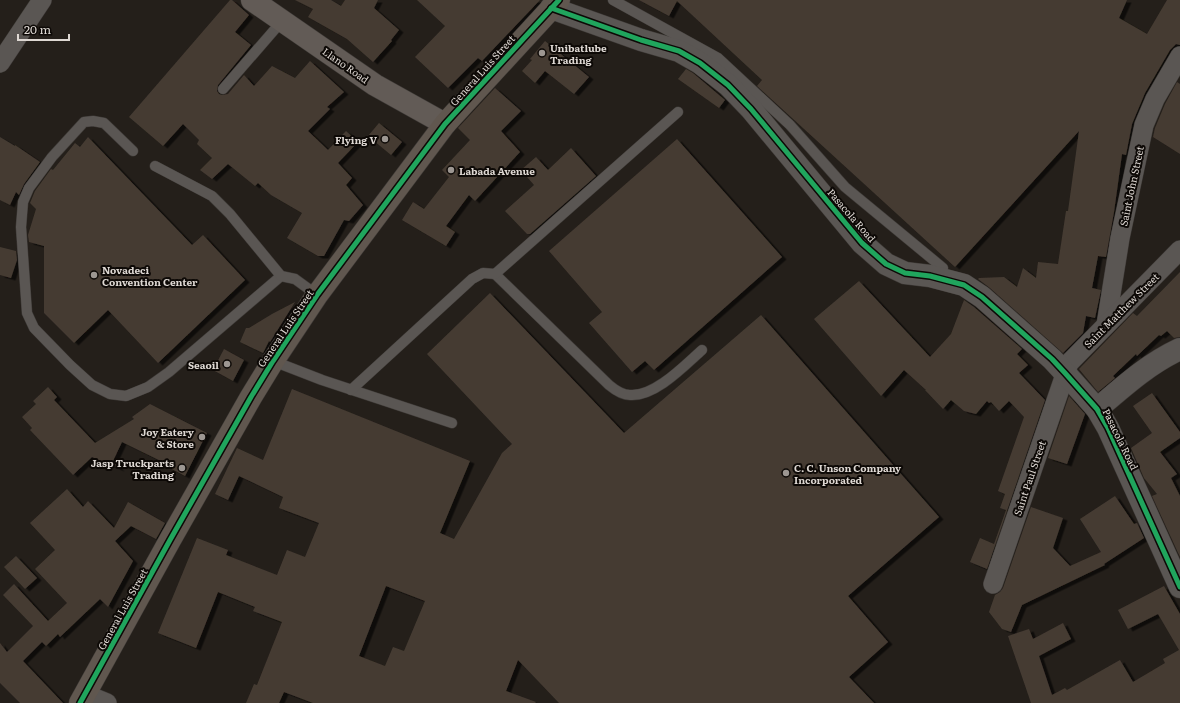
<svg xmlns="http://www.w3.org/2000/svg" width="1180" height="703" font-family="Literata,serif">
	<defs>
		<filter id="shadow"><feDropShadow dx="4.5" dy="2.5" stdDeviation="0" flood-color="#0009"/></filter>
	</defs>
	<rect width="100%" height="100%" fill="#241f1a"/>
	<!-- building -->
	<g fill="#453b32" fill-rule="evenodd" filter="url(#shadow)">
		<polygon points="230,0 232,0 249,15 235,32 251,45 218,85 217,91 219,94 222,95 228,94 244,75 254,86 272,66 295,78 310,61 344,92 327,107 330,109 308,131 328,150 346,131 358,142 338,163 352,178 346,185 363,205 349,221 344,220 324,256 318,256 287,238 302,213 271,195 258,183 255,186 228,164 212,179 200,170 212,158 197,144 199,140 183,124 163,146 129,117"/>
		<polygon points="295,0 331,0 341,6 345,0 378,0 374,8 399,30 391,40 392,41 373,62 347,39 308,17 313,9"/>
		<polygon points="417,0 540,0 482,61 478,58 448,88 415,57 445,26"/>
		<polygon points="639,0 1127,0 1119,18 1147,34 1167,0 1180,0 1180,45 1176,44 1170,50 1145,93 1132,124 1126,155 1122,154 1114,212 1106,257 1098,256 1092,288 1101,290 1095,318 1086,316 1083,333 1063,353 990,288 978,279 979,278 1004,277 1017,287 1023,268 1036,278 1038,262 1058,264 1066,211 1068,211 1079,131 955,267 757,86 762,80 677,1 669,16"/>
		<polygon points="545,41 589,77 574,94 545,71 535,83 522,71 532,60 530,59"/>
		<polygon points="686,69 693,73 725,100 719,108 678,79"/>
		<polygon points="1177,82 1180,84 1180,154 1153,137 1155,128 1165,104"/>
		<polygon points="495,88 521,111 501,131 520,152 475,201 469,195 446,226 455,232 446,246 402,220 413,202 424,209 449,177 442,170 470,140 458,128"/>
		<polygon points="379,123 402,142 391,155 368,136"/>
		<polygon points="0,137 15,146 15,145 40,162 24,184 19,195 16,192 10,205 0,200"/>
		<polygon points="88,137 192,245 203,235 245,280 158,363 108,310 74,343 44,313 44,246 29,242 28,235 36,209 30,203 35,191 51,169 53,170 75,143 80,147"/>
		<polygon points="677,139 782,257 654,370 645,361 632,372 589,323 602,312 549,251"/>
		<polygon points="571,148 596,176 530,234 527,234 505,211 534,185 521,170 536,157 548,170"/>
		<polygon points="0,247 16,251 17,260 11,278 0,275"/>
		<polygon points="1180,272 1180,337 1174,338 1167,331 1161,336 1159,335 1137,356 1136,354 1113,376 1115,378 1098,392 1079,369 1133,313 1137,316"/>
		<polygon points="859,281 930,357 951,334 964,300 974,307 1022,349 1017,354 1028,365 1019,373 1045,400 987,569 970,562 980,538 994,544 1006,510 1000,508 1005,494 998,491 1024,417 1009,401 999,411 991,402 989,403 987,401 976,414 964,411 951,400 943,409 925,390 926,390 904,370 881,396 814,319"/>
		<path d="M490,293L624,433L761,315L939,517L848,596L888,642L849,677L874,703H559L518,660L506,691L536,702L535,703H313L284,692L279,703H246L254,684L257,685L282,622L253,611L255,607L218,592L196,648L158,633L197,538L228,550L226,555L277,575L287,550L305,557L319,523L279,508L283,497L239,476L228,500L215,494L237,448L263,460L292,389L470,461L440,533L454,539L502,453L512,444L427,354ZM386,586L425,601L404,651L393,647L385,666L359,656Z"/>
		<polygon points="295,302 270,342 269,341 263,353 240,342 246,328 249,328 272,314"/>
		<polygon points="224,349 244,360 233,381 213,370"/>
		<polygon points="48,387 57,397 54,400 95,443 134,419 132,417 150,404 207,433 185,476 168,467 169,465 122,442 113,461 120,469 92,457 73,475 30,430 32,428 22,417 36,404 33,401"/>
		<polygon points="1152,393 1180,432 1180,438 1160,452 1177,474 1171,478 1180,496 1180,557 1152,496 1157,494 1144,478 1131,448 1152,433 1133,406"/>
		<polygon points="1069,396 1085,414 1067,464 1048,458"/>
		<polygon points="67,489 83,507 88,501 114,528 128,502 165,523 156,539 131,526 115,541 133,561 108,607 100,599 60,637 58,634 46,646 42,642 23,661 63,703 20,703 0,683 0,643 7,652 33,626 3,595 14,584 48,621 67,603 35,569 55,550 30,523"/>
		<polygon points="1115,496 1134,524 1137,523 1144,538 1104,564 1105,565 1022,605 1011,632 1002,629 989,612 995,595 1000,592 1003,588 1031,507 1063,518 1053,548 1070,566 1101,552 1080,519"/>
		<polygon points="16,556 37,578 25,589 4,567"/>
		<polygon points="1164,586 1180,614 1180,703 1031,703 1008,636 1029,629 1033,639 1063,623 1071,639 1039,656 1052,695 1065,688 1067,690 1120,660 1133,682 1165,663 1163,659 1179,650 1158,614 1128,629 1118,610"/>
	</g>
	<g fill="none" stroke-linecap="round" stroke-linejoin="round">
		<defs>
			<g id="service">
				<polyline points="613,0 718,58 790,125 845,187 943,268"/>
				<polyline points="223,89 282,21"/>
				<polyline points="133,151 104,123 93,121 84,122 52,157 29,188 23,202 21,227 27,313 34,328 70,365 92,385 110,394 126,396 148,387 169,372 281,276"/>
				<polyline points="155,166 212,196 230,214 281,276 295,279 317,295"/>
				<path d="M495,274L609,385C615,390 622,395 630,395C655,397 685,365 702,350"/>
				<polyline points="273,361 322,380 452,423"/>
				<polyline points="351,390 472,279 483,273 495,274 678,112"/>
			</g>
			<g id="minor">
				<polyline points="0,63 42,0"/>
				<polyline points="1106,325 1120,238 1144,125 1155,99 1180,56"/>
				<polyline points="993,584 1069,363 1180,250"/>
				<polyline points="85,694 107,703"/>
			</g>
			<g id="tertiary">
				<polyline points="551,8 641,40 679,51 700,63 728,85 751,109 862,243 886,264 905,273 930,276 964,285 982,297 1052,359 1065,373 1097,409 1108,428 1180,587"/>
				<path d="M1097,409C1124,386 1148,364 1180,349"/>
			</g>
			<polyline id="secondary" points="252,0 375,85 445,124"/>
			<polyline id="primary" points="80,703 170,540 251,397 273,361 317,295 445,124 559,0"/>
		</defs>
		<!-- service casing -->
		<use href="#service" stroke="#3e3a37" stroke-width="11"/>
		<!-- minor casing -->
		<use href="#minor" stroke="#3e3a37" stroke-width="20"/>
		<!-- tertiary casing -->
		<use href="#tertiary" stroke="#3e3a37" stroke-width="23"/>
		<!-- secondary casing -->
		<use href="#secondary" stroke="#3e3a37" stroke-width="23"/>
		<!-- primary casing -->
		<use href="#primary" stroke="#3e3a37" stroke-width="23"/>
		<!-- service -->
		<use href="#service" stroke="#5a5653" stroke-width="10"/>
		<!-- minor -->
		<use href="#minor" stroke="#5a5653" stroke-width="19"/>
		<!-- tertiary -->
		<use href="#tertiary" stroke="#5a5653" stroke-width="22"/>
		<!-- secondary -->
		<use href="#secondary" stroke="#625b56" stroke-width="22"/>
		<!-- primary -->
		<use href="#primary" stroke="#60574f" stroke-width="22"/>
		<defs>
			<g id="cycleway">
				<polyline points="551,8 641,40 679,51 700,63 728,85 751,109 862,243 886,264 905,273 930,276 964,285 982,297 1052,359 1065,373 1097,409 1108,428 1180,587"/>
				<polyline points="80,703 170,540 251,397 273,361 317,295 445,124 559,0"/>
			</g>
		</defs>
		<!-- cycleway casing -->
		<use href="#cycleway" stroke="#0d0906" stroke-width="8"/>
		<!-- cycleway -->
		<use href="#cycleway" stroke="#20a55d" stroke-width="5"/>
	</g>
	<!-- markers -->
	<g fill="#9d9792" stroke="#0d0906" stroke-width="1.5">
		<circle cx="542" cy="53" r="4"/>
		<circle cx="385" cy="139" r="4"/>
		<circle cx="451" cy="170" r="4"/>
		<circle cx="94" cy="275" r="4"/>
		<circle cx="227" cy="364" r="4"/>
		<circle cx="202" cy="437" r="4"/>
		<circle cx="182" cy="468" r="4"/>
		<circle cx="786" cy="473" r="4"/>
	</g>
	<g text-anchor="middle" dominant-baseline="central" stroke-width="4" stroke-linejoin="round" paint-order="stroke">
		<!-- poi labels -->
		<g font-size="10" font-weight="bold" fill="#ded8d3" stroke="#0d0906" text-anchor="start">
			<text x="550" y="47">Unibatlube<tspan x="550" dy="12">Trading</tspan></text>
			<text x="377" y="139" text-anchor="end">Flying V</text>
			<text x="459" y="170">Labada Avenue</text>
			<text x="102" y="269">Novadeci<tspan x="102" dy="12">Convention Center</tspan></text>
			<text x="219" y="364" text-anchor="end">Seaoil</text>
			<text x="194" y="431" text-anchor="end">Joy Eatery<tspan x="194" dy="12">&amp; Store</tspan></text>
			<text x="174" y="462" text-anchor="end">Jasp Truckparts<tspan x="174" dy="12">Trading</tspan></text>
			<text x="794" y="467">C. C. Unson Company<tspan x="794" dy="12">Incorporated</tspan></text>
		</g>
		<!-- street labels -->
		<g font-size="10" fill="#ded8d3" stroke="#0d0906">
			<text transform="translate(346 65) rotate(35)">Llano Road</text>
			<text transform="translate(482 70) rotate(-48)">General Luis Street</text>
			<text transform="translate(1131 186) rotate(-78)">Saint John Street</text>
			<text transform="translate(852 215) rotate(49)">Pasacola Road</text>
			<text transform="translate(1121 310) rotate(-45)">Saint Matthew Street</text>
			<text transform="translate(285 328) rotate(-56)">General Luis Street</text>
			<text transform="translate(1121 439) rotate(64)">Pasacola Road</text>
			<text transform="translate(1029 478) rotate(-71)">Saint Paul Street</text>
			<text transform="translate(122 609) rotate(-61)">General Luis Street</text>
		</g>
	</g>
	<!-- scale -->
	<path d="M18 34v6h51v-6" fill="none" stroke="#ded8d3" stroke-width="2"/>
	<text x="24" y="34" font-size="12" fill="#ded8d3" stroke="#0d0906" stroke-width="3" paint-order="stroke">20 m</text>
</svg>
